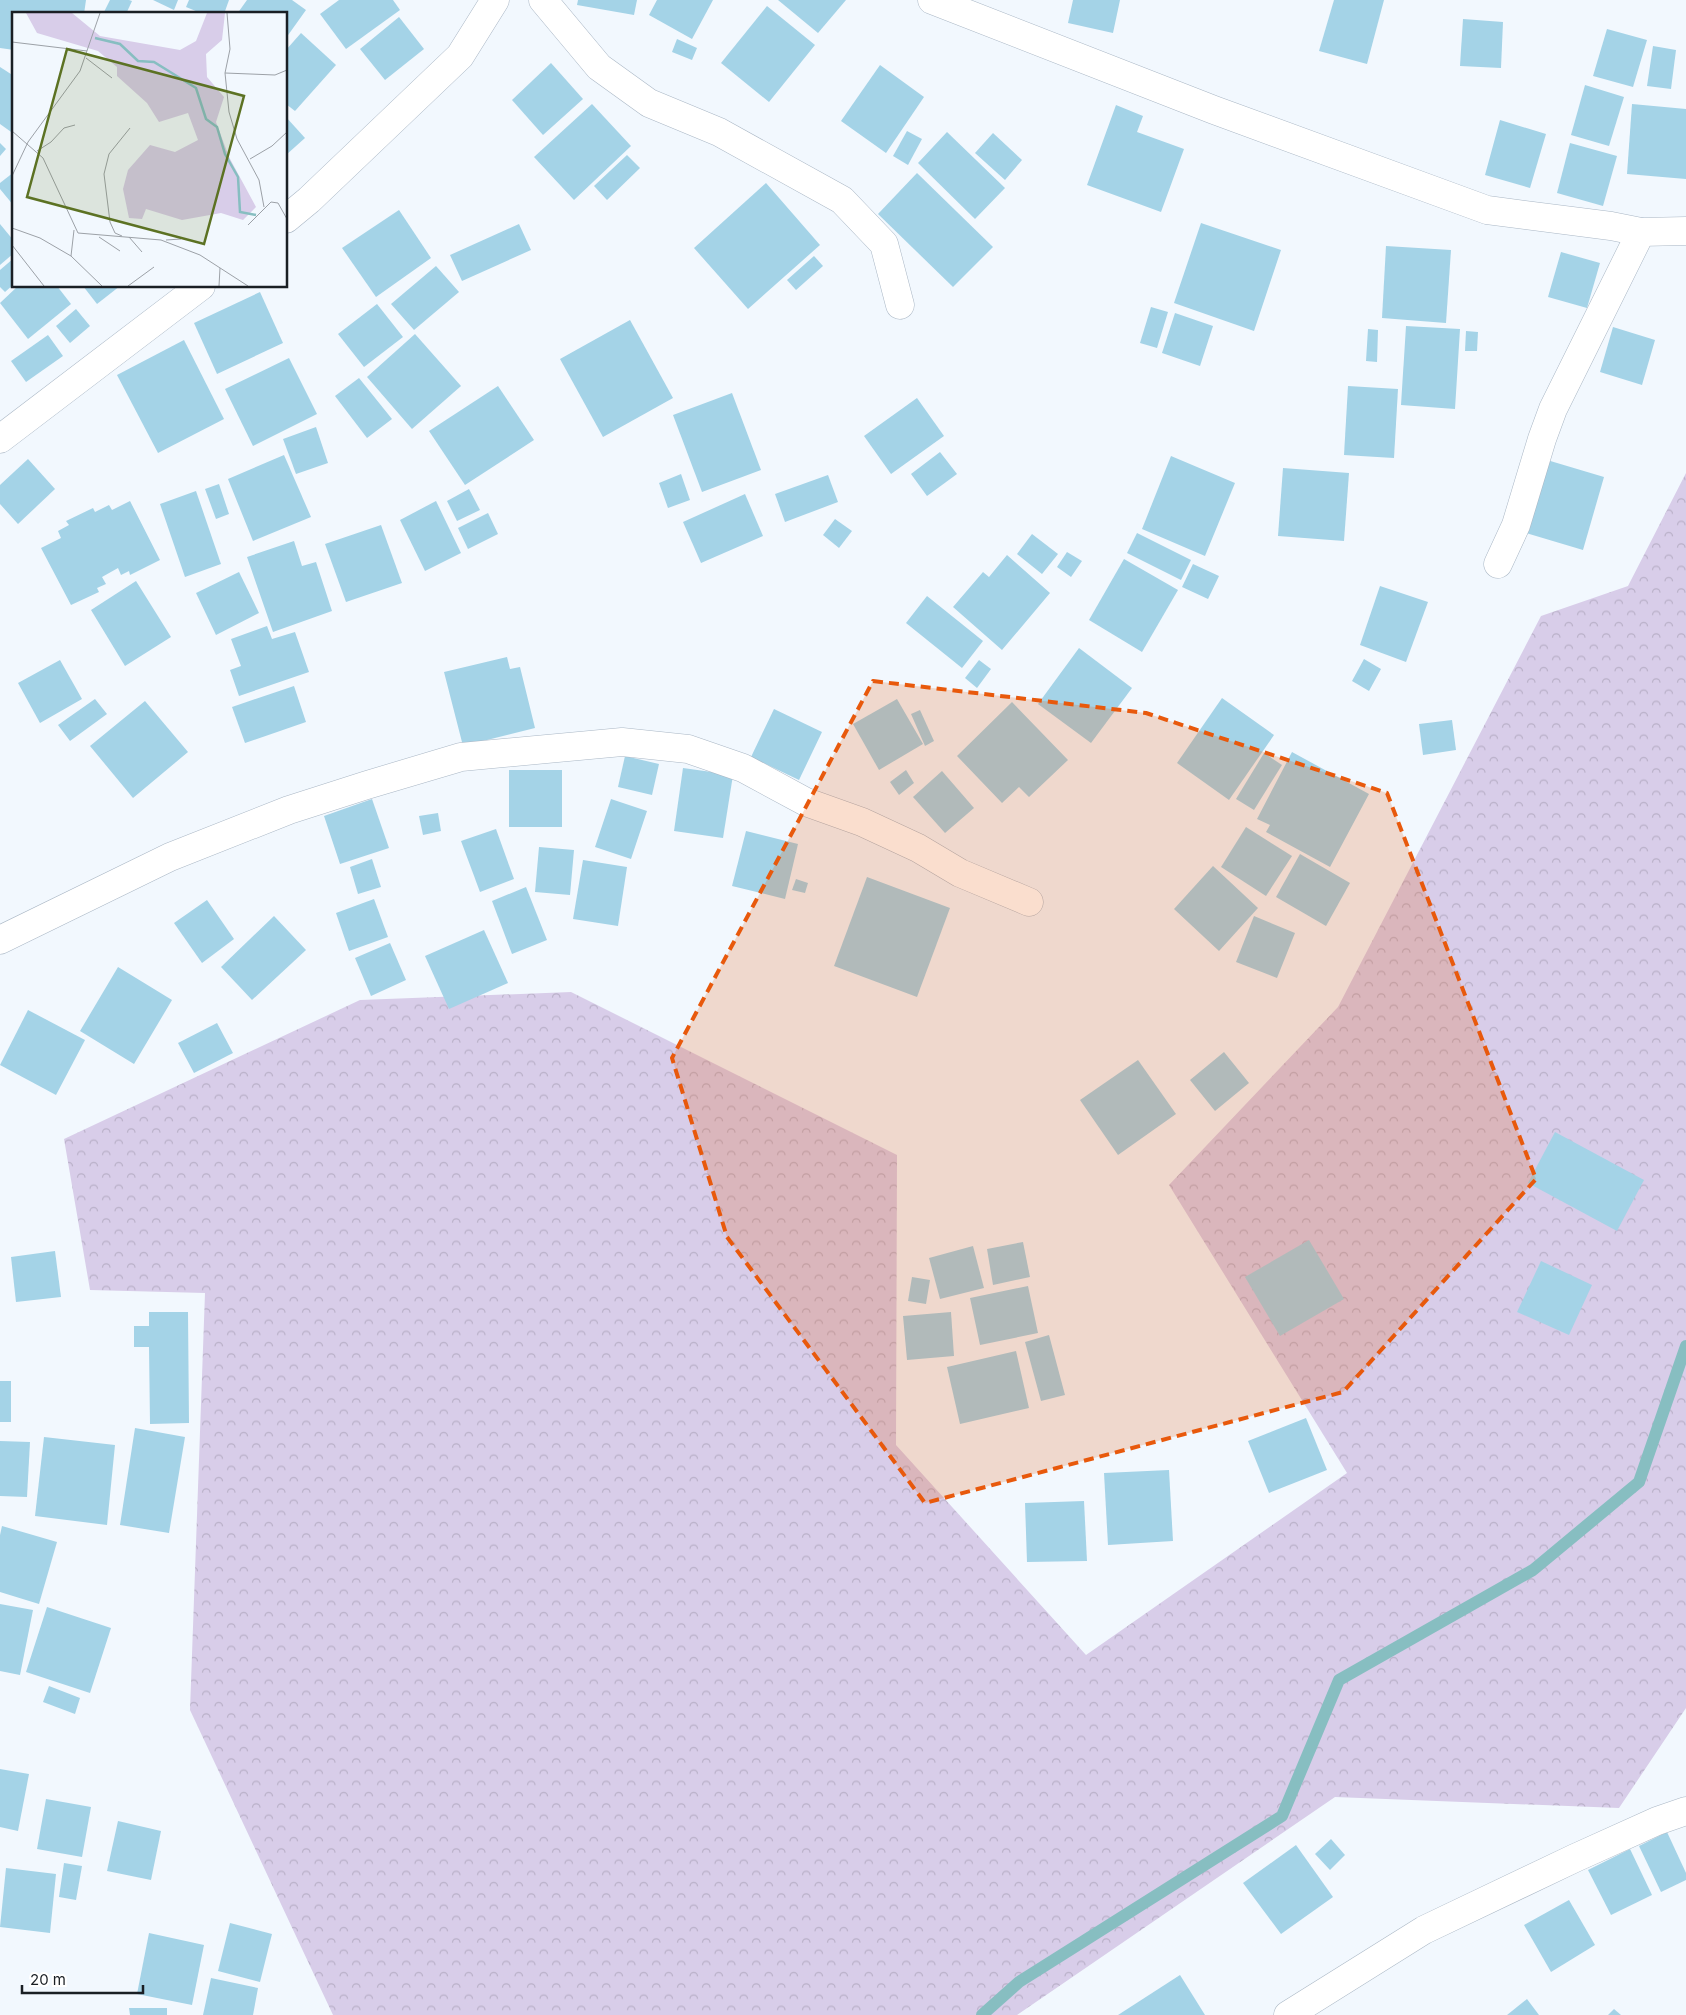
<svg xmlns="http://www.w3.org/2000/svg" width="1686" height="2015" font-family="Inter,sans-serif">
	<defs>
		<pattern id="forest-crowns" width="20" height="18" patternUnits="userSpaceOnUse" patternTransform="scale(1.25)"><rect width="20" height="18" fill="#d8cde9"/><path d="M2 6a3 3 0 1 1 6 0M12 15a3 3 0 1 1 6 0" fill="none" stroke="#b9b0c8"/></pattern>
	</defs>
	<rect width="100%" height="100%" fill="#f2f8fe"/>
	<!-- forest -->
	<polygon fill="url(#forest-crowns)" points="1686,473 1686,1708 1619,1808 1335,1797 1017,2015 333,2015 190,1710 205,1293 90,1290 64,1139 360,1000 571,992 897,1155 896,1445 1086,1655 1347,1473 1169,1185 1338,1007 1541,616 1628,586"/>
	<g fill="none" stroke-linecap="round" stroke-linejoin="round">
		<!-- stream -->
		<polyline stroke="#87bec1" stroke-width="12" points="982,2015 1019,1982 1282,1816 1339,1680 1533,1570 1639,1482 1686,1346"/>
	</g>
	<!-- building -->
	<g fill="#a4d3e7">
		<polygon points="0,0 86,0 84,14 14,14 14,50 0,48"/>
		<polygon points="110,0 129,0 132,1 126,14 103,14"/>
		<polygon points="153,0 178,0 174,10"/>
		<polygon points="189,0 229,0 224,14 203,14 186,7"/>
		<polygon points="247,0 292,0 306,10 286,38 286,14 237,14"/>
		<polygon points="339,0 393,0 400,10 346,49 320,14"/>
		<polygon points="578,0 637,0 634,15 577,5"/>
		<polygon points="657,0 713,0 692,39 649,15"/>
		<polygon points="778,0 846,0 818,33"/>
		<polygon points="1073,0 1120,0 1113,33 1068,23"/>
		<polygon points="1334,0 1384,0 1367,64 1319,51"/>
		<polygon points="767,6 815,45 769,102 721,63"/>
		<polygon points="399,17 424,49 385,80 360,49"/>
		<polygon points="1463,19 1503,22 1501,68 1460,66"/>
		<polygon points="1607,29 1647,40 1633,87 1593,76"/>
		<polygon points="301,33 336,65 295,111 286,104 286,50"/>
		<polygon points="677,39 697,48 692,60 672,52"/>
		<polygon points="1653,46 1676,50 1671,89 1647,86"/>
		<polygon points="551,63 583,99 543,135 512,100"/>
		<polygon points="880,65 924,97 886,153 841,121"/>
		<polygon points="0,67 14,76 14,134 0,124"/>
		<polygon points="1585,85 1624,97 1609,146 1571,135"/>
		<polygon points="592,104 631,146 574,200 534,157"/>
		<polygon points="1632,104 1686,109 1686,179 1627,174"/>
		<polygon points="1116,105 1143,116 1137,132 1184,149 1161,212 1087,185"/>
		<polygon points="286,117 305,138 286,155"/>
		<polygon points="1500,120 1546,134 1530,188 1485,175"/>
		<polygon points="907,131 922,139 908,165 893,156"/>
		<polygon points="947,132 1005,188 975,219 918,163"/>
		<polygon points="993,133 1022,160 1005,180 975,153"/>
		<polygon points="0,143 6,149 0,156"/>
		<polygon points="1570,143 1617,156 1603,206 1557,193"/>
		<polygon points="627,155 640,168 607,200 594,186"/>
		<polygon points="14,172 14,206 0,189 0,183"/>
		<polygon points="917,173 993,247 953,287 878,214"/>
		<polygon points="766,183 820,245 748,309 694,248"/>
		<polygon points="399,210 431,258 376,297 342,248"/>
		<polygon points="1201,223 1281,250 1254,331 1174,303"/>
		<polygon points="0,224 14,241 14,253 0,265"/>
		<polygon points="519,224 531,250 462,281 450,255"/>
		<polygon points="1386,246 1451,250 1446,323 1382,318"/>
		<polygon points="1561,252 1600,263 1587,308 1548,297"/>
		<polygon points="814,256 823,266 796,290 787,280"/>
		<polygon points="14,258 14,284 5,292 0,287 0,270"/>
		<polygon points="436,266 459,292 414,330 391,304"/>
		<polygon points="18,286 57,286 71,304 28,339 0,303"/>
		<polygon points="83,286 120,286 97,304"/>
		<polygon points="260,292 283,343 217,374 194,323"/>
		<polygon points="377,304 403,337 364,367 338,334"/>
		<polygon points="1151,307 1168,312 1157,348 1140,343"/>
		<polygon points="76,309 90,326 70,343 56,326"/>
		<polygon points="1175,313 1213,326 1200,366 1162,353"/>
		<polygon points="630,320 673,398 603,437 560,359"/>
		<polygon points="1406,326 1460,329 1455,409 1401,405"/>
		<polygon points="1613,327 1655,340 1642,385 1600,372"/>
		<polygon points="1368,329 1378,330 1377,362 1366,361"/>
		<polygon points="1466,331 1478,332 1477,351 1465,351"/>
		<polygon points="415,334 461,386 412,429 367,377"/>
		<polygon points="48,335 63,356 26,382 11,361"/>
		<polygon points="184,340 224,419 158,453 117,375"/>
		<polygon points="289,358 317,414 253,446 225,389"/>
		<polygon points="359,378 392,419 367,438 335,396"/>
		<polygon points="498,386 534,440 465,485 429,431"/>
		<polygon points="1348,386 1398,389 1394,458 1344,455"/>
		<polygon points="732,393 761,470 702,492 673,415"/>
		<polygon points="917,398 944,436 891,474 864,436"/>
		<polygon points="316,427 328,463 296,474 283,439"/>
		<polygon points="940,452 957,474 927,496 911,474"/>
		<polygon points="284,455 311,517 253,541 228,479"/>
		<polygon points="1171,456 1235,483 1205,556 1142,529"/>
		<polygon points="28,459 55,489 18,524 0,504 0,485"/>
		<polygon points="1547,460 1604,477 1583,550 1526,533"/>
		<polygon points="1283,468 1349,473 1344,541 1278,536"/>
		<polygon points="681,474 690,500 668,508 659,483"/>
		<polygon points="828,475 838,502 785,522 775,494"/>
		<polygon points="219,484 229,514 216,519 205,489"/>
		<polygon points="469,489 480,510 457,521 447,501"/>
		<polygon points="196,491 221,564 185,577 160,504"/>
		<polygon points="745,494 763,536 701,563 683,522"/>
		<polygon points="130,501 160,560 130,575 129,571 121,575 118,568 102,577 106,584 97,588 99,592 71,605 41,548 61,538 58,531 69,525 66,521 93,508 95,512 109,505 112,510"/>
		<polygon points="436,501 461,553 425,571 400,520"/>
		<polygon points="488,513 498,534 468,549 458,528"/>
		<polygon points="835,519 852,531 839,548 823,535"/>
		<polygon points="381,525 402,583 346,602 325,544"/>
		<polygon points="1137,533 1191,560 1181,580 1127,553"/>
		<polygon points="1032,534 1058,554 1042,574 1017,554"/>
		<polygon points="294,541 302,566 316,562 332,611 273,632 247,557"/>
		<polygon points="1067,552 1082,561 1071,577 1057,567"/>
		<polygon points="1007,555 1050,593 1002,650 953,607 983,572 989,577"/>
		<polygon points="1124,559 1178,590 1142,652 1089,620"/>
		<polygon points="1193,564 1219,576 1208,599 1182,587"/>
		<polygon points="239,572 259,613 216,635 196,593"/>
		<polygon points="136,581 171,637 125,666 91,610"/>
		<polygon points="1380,586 1428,602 1406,662 1360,645"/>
		<polygon points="927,596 983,641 962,668 906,623"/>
		<polygon points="267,626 272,639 295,632 309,672 239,696 230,670 241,666 231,639"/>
		<polygon points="1079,648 1132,688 1091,743 1038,704"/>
		<polygon points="507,657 510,669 520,667 535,728 463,746 444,672"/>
		<polygon points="1364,659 1381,669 1369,691 1352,681"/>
		<polygon points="60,660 82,699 40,723 18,683"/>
		<polygon points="979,660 991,669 977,688 965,678"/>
		<polygon points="294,686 306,722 245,743 232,707"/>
		<polygon points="1222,698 1274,735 1229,800 1177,763"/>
		<polygon points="95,699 107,714 70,741 58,725"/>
		<polygon points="897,699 923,744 879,770 853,724"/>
		<polygon points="145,701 188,752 133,798 90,746"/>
		<polygon points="1012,702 1068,760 1029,797 1019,787 1002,803 957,756"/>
		<polygon points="774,709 822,732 799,780 751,757"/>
		<polygon points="920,710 934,741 925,746 911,714"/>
		<polygon points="1452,720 1456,750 1423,755 1419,724"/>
		<polygon points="1292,752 1369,794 1330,867 1266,832 1270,825 1257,819"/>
		<polygon points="1264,753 1282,765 1254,810 1236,799"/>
		<polygon points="625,756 659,764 652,795 618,787"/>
		<polygon points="683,768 733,775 723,838 674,831"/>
		<rect x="509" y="770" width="53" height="57"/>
		<polygon points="906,770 914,783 899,795 890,782"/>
		<polygon points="942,771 974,808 945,833 913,797"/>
		<polygon points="372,799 389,848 340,864 324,816"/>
		<polygon points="611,799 647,811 631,859 595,847"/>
		<polygon points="438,813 441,831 423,835 419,816"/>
		<polygon points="1246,827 1292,856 1266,896 1221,867"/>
		<polygon points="496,829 514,879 480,892 461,841"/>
		<polygon points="746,831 798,844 785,899 732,886"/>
		<polygon points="539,847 574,850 570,895 535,892"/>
		<polygon points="1300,854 1350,883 1326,926 1276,897"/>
		<polygon points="372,859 381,887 358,894 350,867"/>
		<polygon points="583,860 627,867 618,926 573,919"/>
		<polygon points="1213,866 1258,908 1219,951 1174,909"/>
		<polygon points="867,877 950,908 917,997 834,966"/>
		<polygon points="796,879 808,883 805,893 792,890"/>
		<polygon points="526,887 547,940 512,954 492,901"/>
		<polygon points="374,899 388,937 349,951 336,913"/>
		<polygon points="207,900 234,939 202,963 174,923"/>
		<polygon points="274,916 306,950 252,1000 221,967"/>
		<polygon points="1254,916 1295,933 1277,978 1236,962"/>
		<polygon points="484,930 508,983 449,1009 425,956"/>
		<polygon points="390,943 406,980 371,996 355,958"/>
		<polygon points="118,967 172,1000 134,1064 80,1031"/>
		<polygon points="28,1010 85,1040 56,1095 0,1065"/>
		<polygon points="217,1023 233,1053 194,1073 178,1043"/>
		<polygon points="1224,1052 1249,1083 1215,1111 1190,1080"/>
		<polygon points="1138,1060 1176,1114 1118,1155 1080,1100"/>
		<polygon points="1555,1132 1644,1180 1617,1231 1528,1183"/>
		<polygon points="1309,1240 1344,1299 1280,1336 1245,1277"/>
		<polygon points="1023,1242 1030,1277 993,1285 987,1249"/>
		<polygon points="973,1246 984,1288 940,1299 929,1258"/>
		<polygon points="55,1251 61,1297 16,1302 11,1257"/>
		<polygon points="1541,1261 1592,1285 1569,1335 1517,1312"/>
		<polygon points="912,1277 930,1280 926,1304 908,1301"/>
		<polygon points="1028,1286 1038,1333 980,1345 970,1298"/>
		<polygon points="149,1312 188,1312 189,1423 150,1424 149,1347 134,1347 134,1326 149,1326"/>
		<polygon points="951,1312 954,1356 907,1360 903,1316"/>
		<polygon points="1049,1335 1065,1395 1041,1401 1025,1342"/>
		<polygon points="1016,1351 1029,1408 960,1424 947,1367"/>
		<rect x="0" y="1381" width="11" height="41"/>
		<polygon points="1306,1418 1327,1470 1269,1493 1248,1441"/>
		<polygon points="135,1428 185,1437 169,1533 120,1525"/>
		<polygon points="44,1437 115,1445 107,1525 35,1516"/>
		<polygon points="0,1441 30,1442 27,1497 0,1496"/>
		<polygon points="1169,1470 1173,1541 1108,1545 1104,1473"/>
		<polygon points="1084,1501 1087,1561 1027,1562 1025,1503"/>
		<polygon points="2,1526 57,1542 39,1604 0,1592 0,1535"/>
		<polygon points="0,1604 33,1610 20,1675 0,1671"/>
		<polygon points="47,1607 111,1628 90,1693 26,1672"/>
		<polygon points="49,1686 80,1698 75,1714 43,1702"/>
		<polygon points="0,1769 29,1774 18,1831 0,1827"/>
		<polygon points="46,1799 91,1807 82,1857 37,1849"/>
		<polygon points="118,1821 161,1831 151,1880 107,1871"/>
		<polygon points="1667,1832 1686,1873 1686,1880 1661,1892 1639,1846"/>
		<polygon points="1331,1839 1345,1855 1330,1870 1315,1854"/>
		<polygon points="1296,1845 1333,1897 1281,1934 1243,1883"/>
		<polygon points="1630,1849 1652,1895 1611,1915 1588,1870"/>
		<polygon points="64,1863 82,1866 76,1900 59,1897"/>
		<polygon points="6,1868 56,1874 50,1933 0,1927"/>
		<polygon points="1569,1900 1595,1945 1551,1972 1524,1925"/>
		<polygon points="230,1923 272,1934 260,1982 218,1971"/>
		<polygon points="149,1933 204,1945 192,2005 137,1994"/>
		<polygon points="1180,1975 1205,2015 1118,2015"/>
		<polygon points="211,1978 258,1988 253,2015 203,2015"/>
		<polygon points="1527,1999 1539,2015 1507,2015"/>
		<polygon points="129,2008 167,2008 167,2015 130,2015"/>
		<polygon points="1614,2009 1621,2015 1608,2015"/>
	</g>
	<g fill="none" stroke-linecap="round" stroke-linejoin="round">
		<defs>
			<g id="minor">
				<polyline points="543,0 599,67 649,103 719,132 842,200 884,244 900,305"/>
				<polyline points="932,0 1214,110 1487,210 1611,226 1641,232 1686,231"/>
				<polyline points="286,219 309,200 460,56 495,0"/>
				<polyline points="0,439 201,286"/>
				<polyline points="1498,564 1516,525 1542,439 1553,409 1641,232"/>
				<polyline points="0,940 170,857 289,810 367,785 461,757 622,742 688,749 743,768 806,802 862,822 918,848 960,873 1029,902"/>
				<polyline points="1288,2015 1424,1930 1575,1858 1657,1821 1686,1811"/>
			</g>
		</defs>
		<!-- minor casing -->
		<use href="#minor" stroke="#aab7c5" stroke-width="29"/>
		<!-- minor -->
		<use href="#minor" stroke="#fff" stroke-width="28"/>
	</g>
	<!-- marked area -->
	<path fill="#e8590c" fill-opacity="0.2" stroke="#e8590c" stroke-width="4" stroke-dasharray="10 6" stroke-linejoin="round" d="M873,681L1146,713L1387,793L1536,1179L1343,1392L925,1503L727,1237L672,1058Z"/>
	<!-- overview -->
	<g transform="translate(12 12)">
		<rect width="275" height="275" fill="#f2f8fe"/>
		<path d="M14,1H60L88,24L168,38L184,29L195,1H213L210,28L194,42L195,65L212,85L204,110L217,145L244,195L231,208L209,201L170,208L134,197L130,207L117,206L111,177L116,158L138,133L163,140L186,128L176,101L147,110L135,91L105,64V55L86,39L25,21Z" fill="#d8cde9"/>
		<path fill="none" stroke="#87bec1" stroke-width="2.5" d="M83,26L108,32L126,49L142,50L184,76L194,107L205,115L213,142L226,165L228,200L244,203"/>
		<path fill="none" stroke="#9ca1a7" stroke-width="1" d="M215,1L218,37L213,61L217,100L225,127L247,168L252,195M0,30L75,39M74,46L100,66M213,61L263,63L275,58M0,119L31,146L66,221L149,228L188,243L236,274M25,139L39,130L52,116L63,113M238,147L260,134L275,120M0,164L16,130L68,59L88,1M236,213L259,190L266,191L275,207M0,216L28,226L59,244L90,274M110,224L103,221L98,210L92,162L97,142L118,116M87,225L108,239M117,225L130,240M154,228L169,227M0,233L32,274M59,244L62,218M116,274L142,255M207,274L208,256"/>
		<path fill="#5c7223" fill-opacity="0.15" stroke="#5c7223" stroke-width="2.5" d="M55,37L232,84L192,232L15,185Z"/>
		<rect width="275" height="275" fill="none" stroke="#1a1f24" stroke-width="2.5"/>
	</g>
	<!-- scale -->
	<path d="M22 1985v8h121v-8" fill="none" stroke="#1a1f24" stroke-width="2.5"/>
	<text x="30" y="1985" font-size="15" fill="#1a1f24" stroke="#ffffff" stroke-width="4" paint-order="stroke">20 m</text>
</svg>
